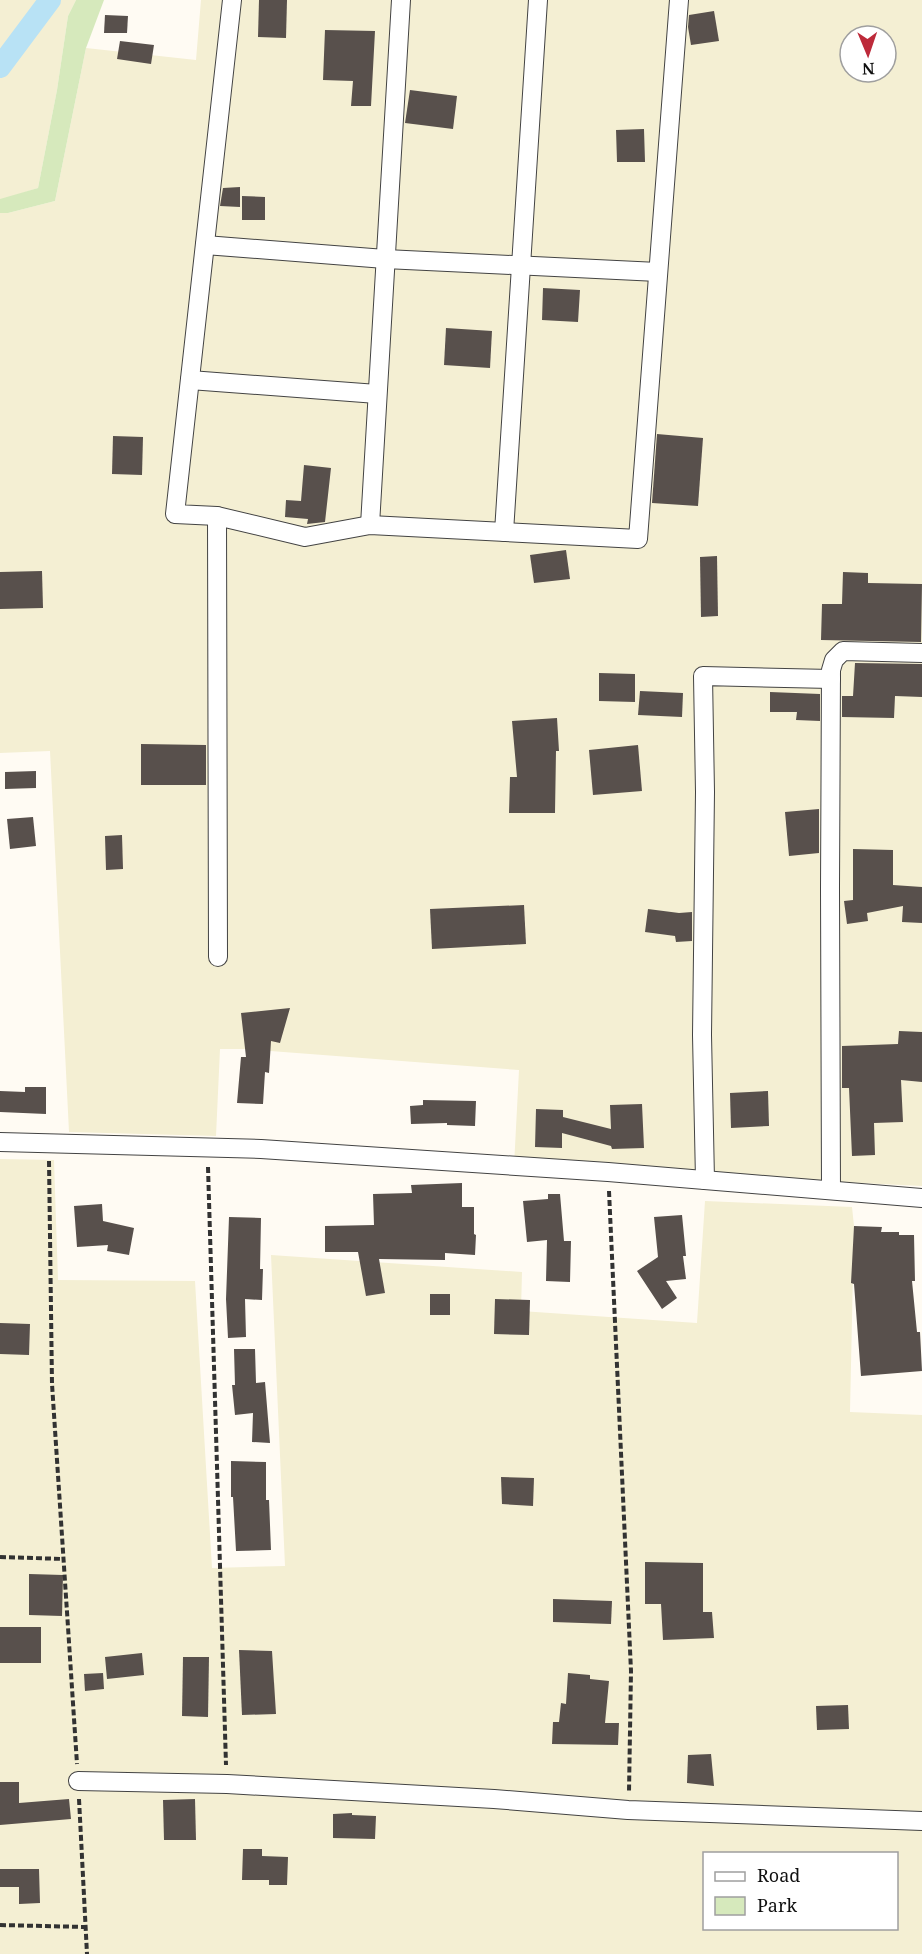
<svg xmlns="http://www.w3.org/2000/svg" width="922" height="1954" font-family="'Noto Serif',serif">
	<rect width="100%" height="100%" fill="#fffbf3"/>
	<!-- farmland -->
	<g fill="#f4efd3" fill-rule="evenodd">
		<polygon points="0,0 76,0 68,16 57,90 38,188 4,199 0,199"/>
		<path d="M201,0H922V1186L514,1166L519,1070L245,1049H220L216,1136L69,1132L50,751L0,753V213H8L55,201L86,48L196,60ZM850,36H886V72H850Z"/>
		<path d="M0,1159L54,1160L58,1280L195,1281L212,1568L285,1566L271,1255L522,1272L521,1311L697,1323L705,1201L852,1207L854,1226L850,1412L922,1415V1954H0ZM704,1854H896V1928H704Z"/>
	</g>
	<!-- green -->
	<polygon fill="#d6e9bc" points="76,0 104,0 86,48 55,201 8,213 0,213 0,199 38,188 57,90 68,16"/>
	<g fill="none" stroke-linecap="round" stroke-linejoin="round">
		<!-- canal -->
		<polyline stroke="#b8e2f5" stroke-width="22" points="0,67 50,0"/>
	</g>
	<!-- building -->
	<g fill="#58504c">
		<polygon points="259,0 287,0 286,38 258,37"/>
		<polygon points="714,11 719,41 691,45 688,27 689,15"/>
		<polygon points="105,15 128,16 127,33 104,33"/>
		<polygon points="325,30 375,31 371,106 351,106 353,81 323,80"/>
		<polygon points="120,41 154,45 151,64 117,59"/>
		<polygon points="410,90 457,96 453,129 405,123"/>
		<polygon points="644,129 645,162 617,162 616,130"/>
		<polygon points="240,187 240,207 220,206 223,188"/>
		<polygon points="242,196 265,197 265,220 242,220"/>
		<polygon points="543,288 580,290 578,322 542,320"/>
		<polygon points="446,328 492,331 490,368 444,365"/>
		<polygon points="657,434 703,438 698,506 652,503"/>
		<polygon points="113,436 143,437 142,475 112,474"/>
		<polygon points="304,465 331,468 325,522 307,524 308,519 285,517 286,500 301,501"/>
		<polygon points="566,550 570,579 534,583 530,555"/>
		<polygon points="717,556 718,616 701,617 700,557"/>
		<polygon points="42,571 43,608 0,609 0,572"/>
		<polygon points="843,572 868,573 868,583 922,584 921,642 821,640 822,604 842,604"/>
		<polygon points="855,663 922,664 922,697 895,696 894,718 842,717 842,696 853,696"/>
		<polygon points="599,673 635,674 635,702 599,701"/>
		<polygon points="640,691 683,693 682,717 638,715"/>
		<polygon points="770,692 820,694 820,721 796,720 797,712 770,712"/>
		<polygon points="557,718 559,751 556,751 555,813 509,813 510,777 517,777 512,721"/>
		<polygon points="141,744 206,745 206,785 141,785"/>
		<polygon points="638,745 642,791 593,795 589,750"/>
		<polygon points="36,771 36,788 5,789 5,772"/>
		<polygon points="819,809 819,853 789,856 785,812"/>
		<polygon points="33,817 36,846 10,849 7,819"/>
		<polygon points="122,835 123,869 106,870 105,836"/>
		<polygon points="853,849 893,850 893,885 922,887 922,923 902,922 903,906 867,913 868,921 847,924 844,901 853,900"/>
		<polygon points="524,905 526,944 432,949 430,909"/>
		<polygon points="648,909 679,913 692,912 692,941 676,942 675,936 645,932"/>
		<polygon points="290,1008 280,1043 271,1041 269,1073 265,1072 263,1104 237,1103 241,1057 246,1057 241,1013"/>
		<polygon points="899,1031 922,1032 922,1082 901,1080 903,1122 874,1123 875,1155 852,1156 849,1088 842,1088 842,1046 898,1044"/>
		<polygon points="25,1087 46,1087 46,1114 0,1112 0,1091 25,1092"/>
		<polygon points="768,1091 769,1126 731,1128 730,1093"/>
		<polygon points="423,1100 476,1101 475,1126 447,1125 447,1123 411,1124 410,1106 423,1105"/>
		<polygon points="642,1104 644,1148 612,1149 611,1146 562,1133 562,1148 535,1147 536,1109 563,1110 563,1117 611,1129 610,1105"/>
		<polygon points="462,1183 462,1207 474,1207 474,1234 476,1235 475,1255 445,1253 445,1260 379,1259 385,1293 366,1296 358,1252 325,1252 325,1226 374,1225 373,1194 412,1193 411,1185"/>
		<polygon points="548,1194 560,1194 564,1241 571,1241 570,1282 546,1281 547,1240 527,1242 523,1201 548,1199"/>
		<polygon points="102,1204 103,1221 134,1228 129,1255 107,1251 108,1245 77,1247 74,1206"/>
		<polygon points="682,1215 686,1256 683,1256 686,1279 666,1281 677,1298 662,1309 637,1271 658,1257 654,1217"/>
		<polygon points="229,1217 261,1218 260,1269 263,1269 262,1300 245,1299 246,1337 228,1338 226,1299"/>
		<polygon points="854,1226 882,1227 881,1232 899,1232 899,1235 914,1235 915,1281 912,1281 917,1332 920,1332 922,1371 861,1376 854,1284 851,1283"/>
		<rect x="430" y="1294" width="20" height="21"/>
		<polygon points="495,1299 530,1300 529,1335 494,1334"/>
		<polygon points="0,1323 30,1324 29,1355 0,1354"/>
		<polygon points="234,1349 255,1349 256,1383 265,1382 270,1443 252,1442 253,1413 235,1415 232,1385 235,1385"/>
		<polygon points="231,1461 266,1462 266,1500 269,1500 271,1550 236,1551 233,1497 231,1497"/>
		<polygon points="501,1477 534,1478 533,1506 502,1504"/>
		<polygon points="645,1562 703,1563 703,1612 712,1612 714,1638 663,1640 661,1604 645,1604"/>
		<polygon points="29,1574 63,1575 62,1616 29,1615"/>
		<polygon points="553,1599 612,1601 611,1624 553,1622"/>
		<rect x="0" y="1627" width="41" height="36"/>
		<polygon points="239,1650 272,1651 276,1714 242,1715"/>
		<polygon points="142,1653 144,1675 107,1679 105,1657"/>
		<polygon points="183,1657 209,1657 208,1717 182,1716"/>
		<polygon points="103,1673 104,1689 85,1691 84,1674"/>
		<polygon points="568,1673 590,1675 590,1679 609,1681 605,1723 619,1723 618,1745 552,1744 553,1722 559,1722 561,1703 566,1704"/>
		<polygon points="848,1705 849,1729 817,1730 816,1706"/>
		<polygon points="711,1754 714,1786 687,1783 688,1755"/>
		<polygon points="0,1782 19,1782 19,1803 69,1799 71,1819 0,1825"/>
		<polygon points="195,1799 196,1840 164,1840 163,1800"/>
		<polygon points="352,1813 352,1815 376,1816 375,1839 333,1838 333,1814"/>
		<polygon points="243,1849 262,1849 262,1856 288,1857 287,1885 269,1885 269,1880 242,1880"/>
		<polygon points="0,1869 39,1869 40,1903 19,1904 19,1887 0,1887"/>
	</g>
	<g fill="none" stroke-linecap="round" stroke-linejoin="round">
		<defs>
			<g id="minor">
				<polyline points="232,0 175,514 217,516 305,537 370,525 638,539 679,0"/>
				<polyline points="205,245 385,259 658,272"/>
				<polyline points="190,380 377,394"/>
				<polyline points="217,516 218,957"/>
				<polyline points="370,525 401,0"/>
				<polyline points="504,532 538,0"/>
				<polyline points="0,1142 261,1149 608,1172 922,1198"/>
				<polyline points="705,1180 702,1035 705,792 703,676 831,679"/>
				<polyline points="831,1190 830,889 831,670 834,660 843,651 922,653"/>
				<polyline points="78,1781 227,1784 494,1799 628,1810 922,1821"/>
			</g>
		</defs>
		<!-- minor casing -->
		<use href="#minor" stroke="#434343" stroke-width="20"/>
		<!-- path -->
		<g stroke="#323232" stroke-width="4" stroke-dasharray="6 3" stroke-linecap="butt">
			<polyline points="49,1161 52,1384 77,1764"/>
			<polyline points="208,1167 226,1765"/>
			<polyline points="609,1191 631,1671 629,1792"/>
			<polyline points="0,1557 64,1559"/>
			<polyline points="79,1799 87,1954"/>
			<polyline points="0,1925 86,1927"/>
		</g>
		<!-- minor -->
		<use href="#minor" stroke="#fff" stroke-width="18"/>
	</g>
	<!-- legend -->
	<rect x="703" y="1852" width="195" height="78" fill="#ffffff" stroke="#9f9f9f" stroke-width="1.5"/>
	<rect x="715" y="1872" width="30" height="9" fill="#ffffff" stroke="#9f9f9f" stroke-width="1.5"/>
	<text x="757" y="1882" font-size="18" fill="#101010">Road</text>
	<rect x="715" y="1897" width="30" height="18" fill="#d6e9bc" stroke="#9f9f9f" stroke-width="1.5"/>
	<text x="757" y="1912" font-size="18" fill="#101010">Park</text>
	<!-- north arrow -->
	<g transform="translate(868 54) rotate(178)"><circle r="28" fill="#ffffff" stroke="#9f9f9f" stroke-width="1.5"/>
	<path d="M0-4.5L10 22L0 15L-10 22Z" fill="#bd2a3a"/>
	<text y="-9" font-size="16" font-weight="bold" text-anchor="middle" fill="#101010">N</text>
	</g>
</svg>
